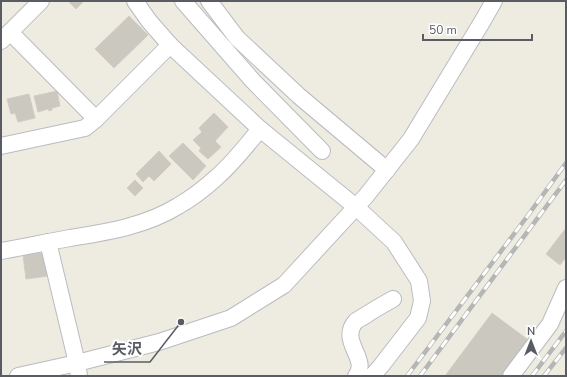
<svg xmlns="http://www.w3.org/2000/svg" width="567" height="377" font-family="'Nunito Sans','Noto Sans JP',sans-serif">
	<rect width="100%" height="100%" fill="#eeece1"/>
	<!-- building -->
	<g fill="#cbc8c0" stroke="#d3cdbe">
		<polygon points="68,1 84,1 76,9"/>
		<polygon points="129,16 148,35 114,68 95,49"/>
		<polygon points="57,91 60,106 52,108 52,110 49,111 48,109 38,112 34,96"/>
		<polygon points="29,94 35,118 18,122 15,113 11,114 7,99"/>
		<polygon points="214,113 228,127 215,141 221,147 208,159 199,151 201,148 193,140 202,132 199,128"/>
		<polygon points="183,143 206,166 193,180 169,156"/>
		<polygon points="159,151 171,164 154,181 149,176 143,182 136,174"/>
		<polygon points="135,180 143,188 135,196 127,188"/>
		<polygon points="566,228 566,257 560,265 546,254"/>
		<polygon points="44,253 48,276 26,279 23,255"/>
		<polygon points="492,313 531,342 505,376 445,376"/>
	</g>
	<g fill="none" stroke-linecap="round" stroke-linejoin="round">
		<defs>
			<g id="minor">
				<polyline points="135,1 149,21 170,45 260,129 356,207 394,242 419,281 422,301 418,318 381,366 372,376"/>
				<polyline points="183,1 253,81 322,151"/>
				<polyline points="209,1 237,38 299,96 387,170"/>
				<polyline points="10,32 96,119"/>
				<polyline points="1,41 41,1"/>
				<polyline points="1,146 85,128 96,119 170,45"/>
				<polyline points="48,242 77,363 79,376"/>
				<path d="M1,251C24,247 47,242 70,238C107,232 146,226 178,206C192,198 205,188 217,177C233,163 247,145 260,129"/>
				<polyline points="18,376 77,363 159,342 231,318 284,285 366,196 411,139 482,22 494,1"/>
				<path d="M356,376C370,359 338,341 356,321C359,319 363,317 366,315C375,309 384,304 393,299"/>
				<polyline points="511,376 550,324 566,288"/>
			</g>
		</defs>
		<!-- minor casing -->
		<use href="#minor" stroke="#b9bbc1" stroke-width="18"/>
		<!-- minor -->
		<use href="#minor" stroke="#fff" stroke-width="16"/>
		<defs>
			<g id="rail">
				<polyline points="407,376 526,218 566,163"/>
				<polyline points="420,376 566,180"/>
				<polyline points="532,376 566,331"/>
				<polyline points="544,376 566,348"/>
			</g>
		</defs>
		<!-- rail casing -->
		<use href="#rail" stroke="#b5b6b6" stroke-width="4.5"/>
		<!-- rail -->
		<use href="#rail" stroke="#fff" stroke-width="3" stroke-dasharray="9" stroke-linecap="butt"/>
	</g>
	<!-- callouts -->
	<path fill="none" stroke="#595d63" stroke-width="1.5" d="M181 322L150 362H104"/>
	<circle fill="#595d63" stroke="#fff" stroke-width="1.5" cx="181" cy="322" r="4"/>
	<g font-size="15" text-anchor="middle" font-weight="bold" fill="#595d63" stroke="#fff" stroke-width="4" stroke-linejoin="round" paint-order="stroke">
		<text x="127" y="354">矢沢</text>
	</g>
	<!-- border -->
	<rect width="567" height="377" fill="none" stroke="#595d63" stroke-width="4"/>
	<!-- north arrow -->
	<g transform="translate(531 341)" stroke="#ffffff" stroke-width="3" paint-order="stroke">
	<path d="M0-3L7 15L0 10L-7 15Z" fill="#595d63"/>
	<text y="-6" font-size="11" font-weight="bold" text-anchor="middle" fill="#595d63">N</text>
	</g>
	<!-- scale -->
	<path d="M423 34v6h109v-6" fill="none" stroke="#595d63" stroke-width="2"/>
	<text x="429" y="34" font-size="12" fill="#595d63" stroke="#ffffff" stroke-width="3" paint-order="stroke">50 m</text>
</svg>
